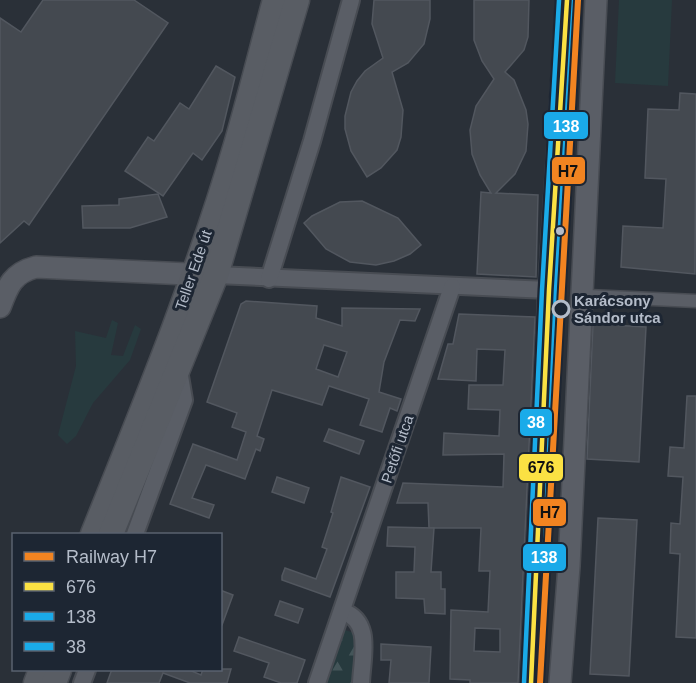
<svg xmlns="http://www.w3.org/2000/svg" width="696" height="683" font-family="Helvetica,sans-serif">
	<defs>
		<pattern id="forest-firs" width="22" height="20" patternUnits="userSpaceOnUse" patternTransform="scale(1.5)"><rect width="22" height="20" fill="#273a3e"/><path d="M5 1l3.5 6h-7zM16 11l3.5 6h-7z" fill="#445559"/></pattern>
	</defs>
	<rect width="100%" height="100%" fill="#2a3038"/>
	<!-- grass -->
	<g fill="#273a3e">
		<polygon points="619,0 672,0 668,86 615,83"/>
		<polygon points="112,320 118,323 111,355 123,356 135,325 141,329 130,360 93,403 76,436 67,444 58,435 76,366 75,331 106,338"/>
	</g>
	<!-- forest -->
	<polygon fill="url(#forest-firs)" points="345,630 357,634 357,683 323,683"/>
	<!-- building -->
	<g fill="#444950" stroke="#52575f" stroke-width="1.5" fill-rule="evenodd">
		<polygon points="43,0 134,0 168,23 29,225 24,221 0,243 0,18 21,32"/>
		<polygon points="374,0 430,0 430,19 424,44 408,63 392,72 403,110 401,137 397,150 381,168 367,177 351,151 345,129 345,116 351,92 357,81 365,71 383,58 372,24"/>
		<polygon points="474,0 529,0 528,37 524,50 505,72 514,80 526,110 528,124 526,151 515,174 496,193 538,195 536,277 477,274 481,192 491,193 480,175 472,154 470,130 476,106 494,79 482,61 474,40"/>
		<polygon points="216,66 235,77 222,131 202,160 193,153 163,196 125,171 148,137 154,141 180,103 189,109"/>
		<polygon points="680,93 696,94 695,274 621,267 623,226 663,228 666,179 645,178 648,109 679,110"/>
		<polygon points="158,194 167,217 130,228 83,228 82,206 119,205 119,199"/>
		<polygon points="362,201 398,218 421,245 410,254 394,261 376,265 350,262 326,249 304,223 312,216 340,202"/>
		<path d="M246,301L317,306L316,318L342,326V308L420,309L415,321L400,320L384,362L379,392L401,399L397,411L390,408L382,432L360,425L369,399L329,386L322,405L272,390L257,436L264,439L260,451L256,449L245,479L206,465L192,498L214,505L209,518L170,504L193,444L237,460L246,432L232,427L237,413L207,402L241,304ZM324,345L347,352L338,377L316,369Z"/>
		<path d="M459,314L535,317L518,683H470V680L450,679L451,610L488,612L490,571H479L481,528H429L428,503H397L403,483L503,487L504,454L443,455L444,433L499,436L500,410L468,409L469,385H503L505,350L477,349L476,381L438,379L448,344H453ZM475,628L500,629V652L474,651Z"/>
		<polygon points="593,324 646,327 639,462 587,459"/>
		<polygon points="687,396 696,396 696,638 676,637 680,554 670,553 671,523 680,524 683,477 668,476 670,447 684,448"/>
		<polygon points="329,429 364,441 359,454 324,441"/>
		<polygon points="277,477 309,488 304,503 272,492"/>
		<polygon points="341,477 370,487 330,597 282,580 282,576 285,568 316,579 327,549 322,547 333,513 331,512"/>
		<polygon points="598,518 637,520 629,676 590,674"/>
		<polygon points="388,527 434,528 431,572 441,572 441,589 445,589 445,614 425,613 424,599 396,598 396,572 414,572 415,547 387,546"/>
		<polygon points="220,590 233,595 222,625 220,625"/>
		<polygon points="280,601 303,609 298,623 275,615"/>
		<polygon points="239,637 305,660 297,683 281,683 264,677 269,663 234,651"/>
		<polygon points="381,644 431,647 429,683 389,683 391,660 381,660"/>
		<polygon points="112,669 187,669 201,675 203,669 231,669 227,683 190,683 163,673 159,683 107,683"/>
	</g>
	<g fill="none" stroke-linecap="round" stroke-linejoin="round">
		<defs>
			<polyline id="pedestrian" points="588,296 696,301"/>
			<g id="minor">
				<polyline points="216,275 549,290"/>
				<polyline points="269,279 312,141 351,0"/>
				<polyline points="135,534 184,400 179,370"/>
				<path d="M342,611C373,621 362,657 361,683"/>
				<polyline points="82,683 87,670"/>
				<polyline points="317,683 452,287"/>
			</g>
			<g id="tertiary">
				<path d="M0,307C8,285 13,273 36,267L209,275"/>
				<polyline points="531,683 549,290 567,0"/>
				<polyline points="560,683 569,566 596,0"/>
			</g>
			<g id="secondary">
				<path d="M93,534C144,407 197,278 236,145C250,97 262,48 275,0"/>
				<polyline points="111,534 216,275 297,0"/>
				<polyline points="36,683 41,670"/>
				<polyline points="54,683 59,670"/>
			</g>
		</defs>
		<!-- pedestrian casing -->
		<use href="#pedestrian" stroke="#484c53" stroke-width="15"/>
		<!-- minor casing -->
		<use href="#minor" stroke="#484c53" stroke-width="20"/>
		<!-- tertiary casing -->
		<use href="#tertiary" stroke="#484c53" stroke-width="24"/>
		<!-- secondary casing -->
		<use href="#secondary" stroke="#484c53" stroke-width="27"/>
		<!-- pedestrian -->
		<use href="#pedestrian" stroke="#5a5e66" stroke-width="12"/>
		<!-- minor -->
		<use href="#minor" stroke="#5a5e66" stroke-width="16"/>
		<!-- tertiary -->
		<use href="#tertiary" stroke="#5a5e66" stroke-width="21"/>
		<!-- secondary -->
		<use href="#secondary" stroke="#595d64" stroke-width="24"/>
		<defs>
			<polyline id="bus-1" points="531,683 549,290 567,0"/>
			<polyline id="bus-2" points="539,683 556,290 574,0"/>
			<polyline id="bus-3" points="524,683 542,290 559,0"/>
		</defs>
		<!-- bus-1 casing -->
		<use href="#bus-1" stroke="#1d2633" stroke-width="9"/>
		<!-- bus-2 casing -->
		<use href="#bus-2" stroke="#1d2633" stroke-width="9"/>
		<!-- bus-3 casing -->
		<use href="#bus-3" stroke="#1d2633" stroke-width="9"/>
		<!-- bus-1 -->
		<use href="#bus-1" stroke="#fbe143" stroke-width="4.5"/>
		<!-- bus-2 -->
		<use href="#bus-2" stroke="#1aaae9" stroke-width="4.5"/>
		<!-- bus-3 -->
		<use href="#bus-3" stroke="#1aabe9" stroke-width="4.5"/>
		<defs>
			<polyline id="rail-1" points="540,683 578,0"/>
		</defs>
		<!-- rail-1 casing -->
		<use href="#rail-1" stroke="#1d2633" stroke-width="10"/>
		<!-- rail-1 -->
		<use href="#rail-1" stroke="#f28421" stroke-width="6"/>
	</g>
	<!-- markers -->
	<circle fill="#b4bcc9" stroke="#1d2633" stroke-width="2" cx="560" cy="231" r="5"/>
	<circle fill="#1d2633" stroke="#b4bcc9" stroke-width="3" cx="561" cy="309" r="8"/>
	<g text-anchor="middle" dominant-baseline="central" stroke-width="6" stroke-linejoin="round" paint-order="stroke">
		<!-- street labels -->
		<g font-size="15" fill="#b4bcc9" stroke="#1d2633">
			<text transform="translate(193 270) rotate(-71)">Teller Ede út</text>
			<text transform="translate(397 449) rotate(-71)">Petőfi utca</text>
		</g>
		<!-- stop labels -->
		<g font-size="15" font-weight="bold" fill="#b4bcc9" stroke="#1d2633" text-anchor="start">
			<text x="574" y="300">Karácsony<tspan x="574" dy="17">Sándor utca</tspan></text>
		</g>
	</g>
	<g stroke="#1d2633" stroke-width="2">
		<rect x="543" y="111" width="46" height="29" rx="6" fill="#1aaae9"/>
		<rect x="551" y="156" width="35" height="29" rx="6" fill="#f28421"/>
		<rect x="519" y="408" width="34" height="29" rx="6" fill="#1aabe9"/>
		<rect x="518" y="453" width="46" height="29" rx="6" fill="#fbe143"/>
		<rect x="532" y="498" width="35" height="29" rx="6" fill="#f28421"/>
		<rect x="522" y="543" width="45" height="29" rx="6" fill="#1aaae9"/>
	</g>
	<g font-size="16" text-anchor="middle" font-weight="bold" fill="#fff">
		<text x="566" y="132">138</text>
		<text x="536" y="428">38</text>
		<text x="544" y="563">138</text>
	</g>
	<g font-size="16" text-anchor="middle" font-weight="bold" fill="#111">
		<text x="568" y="177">H7</text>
		<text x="541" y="473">676</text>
		<text x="550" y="518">H7</text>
	</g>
	<!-- legend -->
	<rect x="12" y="533" width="210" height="138" fill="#1d2633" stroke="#59626f" stroke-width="1.5"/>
	<rect x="24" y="552" width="30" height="9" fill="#f28421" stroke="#59626f" stroke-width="1.5"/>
	<text x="66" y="563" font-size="18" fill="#b4bcc9">Railway H7</text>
	<rect x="24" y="582" width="30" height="9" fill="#fbe143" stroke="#59626f" stroke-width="1.5"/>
	<text x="66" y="593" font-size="18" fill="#b4bcc9">676</text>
	<rect x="24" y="612" width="30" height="9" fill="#1aaae9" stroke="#59626f" stroke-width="1.5"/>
	<text x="66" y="623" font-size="18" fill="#b4bcc9">138</text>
	<rect x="24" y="642" width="30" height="9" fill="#1aabe9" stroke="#59626f" stroke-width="1.5"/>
	<text x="66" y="653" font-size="18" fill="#b4bcc9">38</text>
</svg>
